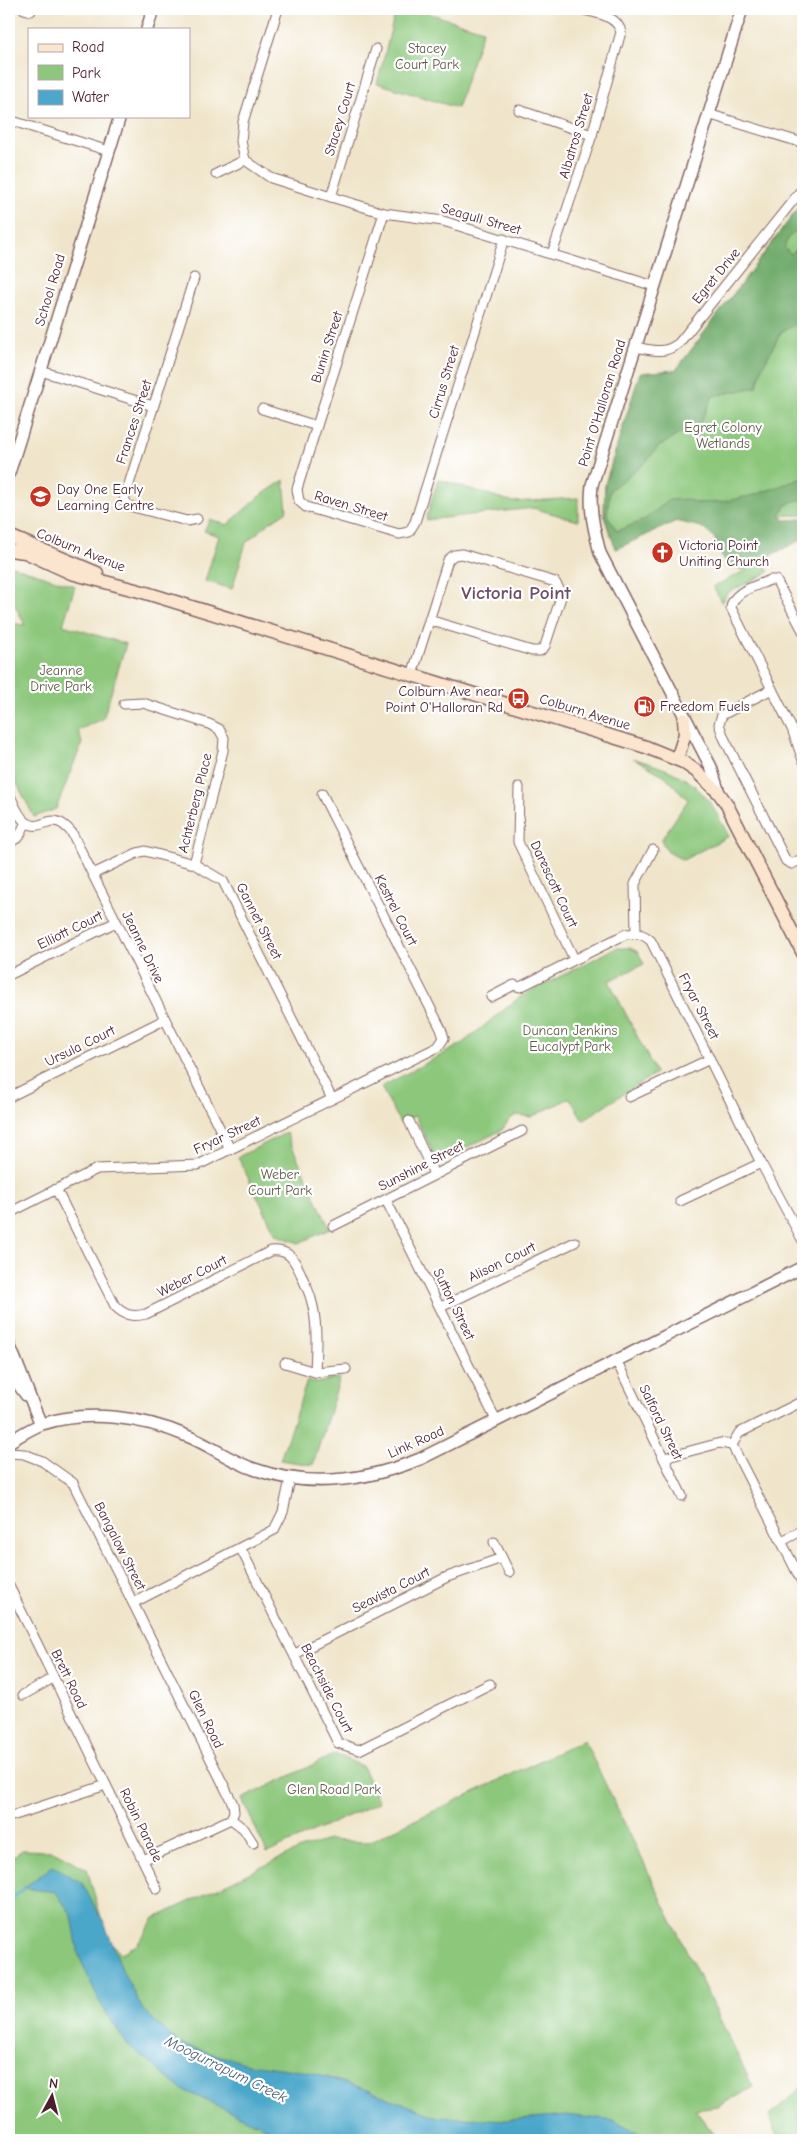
<svg xmlns="http://www.w3.org/2000/svg" width="812" height="2149" font-family="'Comic Neue',sans-serif">
	<rect width="100%" height="100%" fill="#fff"/>
	<filter id="ink" filterUnits="userSpaceOnUse"><feTurbulence type="fractalNoise" baseFrequency=".02" numOctaves="2"/><feDisplacementMap in="SourceGraphic" scale="10" xChannelSelector="R" yChannelSelector="G"/><feConvolveMatrix kernelMatrix="1 2 1 2 8 2 1 2 1" color-interpolation-filters="sRGB"/></filter>
	<filter id="wash" filterUnits="userSpaceOnUse"><feTurbulence type="fractalNoise" baseFrequency=".0096" numOctaves="4" result="noise"/><feDisplacementMap in="SourceGraphic" scale="20" xChannelSelector="R" yChannelSelector="G"/><feGaussianBlur stdDeviation="1.12" result="paint"/><feColorMatrix in="noise" values="0 0 0 0 0 0 0 0 0 0 0 0 0 0 0 0 0 1.4 0 .05"/><feComposite in="paint" operator="in"/></filter>
	<g filter="url(#wash)">
		<rect width="100%" height="100%" fill="#f0e5ca"/>
		<!-- green -->
		<g fill="#8cc77c" stroke="#6b7354">
			<path d="M396,9H415L483,30L457,108L377,83C385,58 389,34 396,9Z"/>
			<polygon points="803,202 803,515 687,516 616,549 604,517 605,484 640,373 676,370"/>
			<polygon points="9,212 16,215 9,239"/>
			<polygon points="438,479 513,502 578,498 578,521 533,508 426,520"/>
			<polygon points="284,480 287,511 269,523 246,543 232,589 205,581 219,536 204,531 210,519 227,525 260,496"/>
			<polygon points="764,561 769,572 727,593 722,603 713,587"/>
			<polygon points="9,565 75,586 63,625 126,644 103,719 78,730 82,743 56,809 34,817 9,768 9,623 25,625 9,594"/>
			<path d="M633,758C657,766 684,773 702,793C713,804 721,822 729,836L683,860L668,852L661,840L688,800L665,776Z"/>
			<polygon points="616,948 630,948 638,952 644,964 609,981 656,1073 583,1120 570,1098 531,1117 516,1115 509,1120 502,1130 445,1158 439,1158 434,1155 415,1116 400,1123 381,1087 460,1045 520,997"/>
			<polygon points="286,1133 330,1229 299,1243 276,1235 238,1157"/>
			<polygon points="340,1378 313,1465 280,1460 307,1381 315,1383"/>
			<polygon points="584,1740 753,2087 717,2107 695,2110 718,2139 722,2140 9,2140 9,1860 22,1850 53,1851 87,1869 107,1938 121,1953 137,1945 155,1918 300,1849 328,1840 368,1842"/>
			<polygon points="335,1754 362,1766 379,1802 267,1853 242,1799"/>
			<polygon points="803,2086 803,2138 799,2140 780,2140 769,2116"/>
		</g>
		<!-- forest -->
		<path fill="#71ac6c" stroke="#5e664c" d="M803,202V224L788,238L784,248L791,254L803,245V320L781,332L762,368L757,387L713,396L701,421L658,447L646,462L610,490L607,515L617,531L644,520L669,500L687,499L696,503L722,502L754,495L803,478V500C791,500 785,504 780,515L785,520L803,519V539L742,570L727,563L719,552L714,537L701,527L676,521L616,549L604,517L605,484L640,373L676,370Z"/>
		<!-- water -->
		<polygon fill="#4ca7ca" stroke="#4b637a" points="53,1866 82,1883 105,1925 124,1974 143,2010 180,2044 248,2064 309,2072 365,2089 438,2117 508,2120 567,2115 614,2121 650,2140 293,2140 183,2090 126,2043 100,2003 79,1956 72,1916 56,1892 23,1888"/>
		<g fill="none" stroke-linecap="round" stroke-linejoin="round">
			<!-- stream -->
			<polyline stroke="#4ca7ca" stroke-width="2.5" points="9,1901 25,1888"/>
		</g>
	</g>
	<g filter="url(#ink)">
		<g fill="none" stroke-linecap="round" stroke-linejoin="round">
			<defs>
				<g id="minor">
					<polyline points="24,9 31,11"/>
					<polyline points="278,9 243,122 241,141 245,160 271,178 331,197 384,213 443,221 654,286"/>
					<polyline points="519,110 592,135"/>
					<polyline points="708,114 803,143"/>
					<polyline points="9,120 109,151"/>
					<polyline points="216,174 245,160"/>
					<polyline points="331,197 376,49"/>
					<polyline points="384,213 297,489 299,501 306,507 399,534 409,532 415,522 504,239"/>
					<path d="M552,254L592,135L621,32C617,15 595,13 580,9"/>
					<polyline points="194,278 124,500 129,506 187,521 197,519"/>
					<path d="M635,347C652,350 664,355 679,343L803,188"/>
					<polyline points="41,371 153,406"/>
					<polyline points="262,409 317,426"/>
					<path d="M803,631L776,580H770C757,586 732,591 731,608L792,729L803,760"/>
					<polyline points="412,675 448,560 454,555 462,554 555,582 562,594 545,646 540,651 532,651 429,620"/>
					<polyline points="772,689 722,715 719,724 724,738 786,861 792,864 803,858"/>
					<polyline points="124,704 143,703 209,724 219,729 224,738 223,751 194,864"/>
					<polyline points="519,787 518,842 574,959"/>
					<path d="M9,793C13,802 18,817 27,823C44,833 51,807 72,833L230,1149"/>
					<polyline points="9,843 19,837 26,822"/>
					<polyline points="93,874 137,853 145,851 194,864 223,881 332,1099"/>
					<polyline points="636,933 635,884 653,850"/>
					<polyline points="9,975 116,922"/>
					<path d="M491,997L514,985L520,987L626,934C636,933 643,933 651,941L761,1163L803,1241"/>
					<polyline points="9,1097 164,1020"/>
					<polyline points="629,1097 710,1059"/>
					<polyline points="409,1121 434,1174"/>
					<path d="M56,1189L115,1306C125,1316 133,1317 146,1314L271,1251C289,1249 294,1259 301,1274C304,1282 309,1291 311,1299C318,1321 316,1349 315,1372"/>
					<polyline points="386,1200 496,1420"/>
					<polyline points="680,1201 761,1163"/>
					<polyline points="9,1213 97,1169 198,1165 438,1047 444,1038 441,1029 322,794"/>
					<polyline points="333,1226 522,1131"/>
					<polyline points="441,1307 575,1242"/>
					<polyline points="616,1360 682,1496"/>
					<polyline points="285,1363 315,1372 346,1369"/>
					<polyline points="732,1445 803,1584"/>
					<polyline points="9,1453 24,1454 42,1461 73,1483 133,1603 274,1530 283,1512 290,1479"/>
					<polyline points="664,1458 720,1443 732,1445 739,1433 803,1401"/>
					<polyline points="782,1541 803,1530"/>
					<polyline points="494,1542 509,1572"/>
					<polyline points="241,1549 338,1743 359,1750 490,1684"/>
					<polyline points="9,1586 106,1785"/>
					<polyline points="133,1603 233,1804 234,1812 231,1819 244,1829 253,1843"/>
					<polyline points="295,1654 447,1577 502,1558"/>
					<polyline points="23,1695 53,1678"/>
					<polyline points="9,1817 106,1785 157,1889"/>
					<polyline points="143,1860 231,1819"/>
				</g>
				<g id="tertiary">
					<polyline points="147,29 153,9"/>
					<polyline points="9,473 120,116"/>
					<path d="M719,793L711,767L600,553C594,529 589,510 592,485L742,9"/>
					<path d="M9,1345C21,1371 29,1398 41,1424"/>
					<polyline points="9,1368 16,1381 26,1395"/>
					<path d="M9,1442C19,1436 31,1428 42,1424C88,1409 143,1417 187,1436C210,1445 230,1461 254,1469C310,1489 366,1481 420,1459L803,1267"/>
				</g>
				<g id="secondary">
					<polyline points="9,536 97,573"/>
					<polyline points="9,550 25,552 71,573 143,592 646,747 683,762 696,771 719,793 726,803 803,953"/>
					<polyline points="677,759 685,734 684,719"/>
				</g>
			</defs>
			<!-- minor casing -->
			<use href="#minor" stroke="#846463" stroke-width="11"/>
			<!-- tertiary casing -->
			<use href="#tertiary" stroke="#846463" stroke-width="14"/>
			<!-- secondary casing -->
			<use href="#secondary" stroke="#846463" stroke-width="15"/>
			<!-- minor -->
			<use href="#minor" stroke="#fff" stroke-width="9"/>
			<!-- tertiary -->
			<use href="#tertiary" stroke="#fff" stroke-width="11"/>
			<!-- secondary -->
			<use href="#secondary" stroke="#fbe5cf" stroke-width="12"/>
		</g>
	</g>
	<!-- icons -->
	<defs>
		<symbol id="school-disc" viewBox="-11 -11 22 22"><circle r="9.5" fill="#c8321e" stroke="#fff"/><path d="M0-5L7-2L0 1L-7-2ZM-4 1L0 2.5L4 1V4Q0 6-4 4Z" fill="#fff"/></symbol>
		<symbol id="church-disc" viewBox="-11 -11 22 22"><circle r="9.5" fill="#c8321e" stroke="#fff"/><path d="M-1.2-6h2.4v3.5h3.3v2.4h-3.3V6h-2.4V-.1h-3.3v-2.4h3.3Z" fill="#fff"/></symbol>
		<symbol id="bus-disc" viewBox="-11 -11 22 22"><circle r="9.5" fill="#c8321e" stroke="#fff"/><path d="M-5-6H5V4H4V6H2V4H-2V6H-4V4H-5ZM-3.5-4V0h7V-4ZM-3.5 1.2v1.5H-2V1.2ZM2 1.2v1.5H3.5V1.2Z" fill="#fff"/></symbol>
		<symbol id="fuel-disc" viewBox="-11 -11 22 22"><circle r="9.5" fill="#c8321e" stroke="#fff"/><path d="M-5.5-6h7V0h2V4h1.3V-2.5L3-4.5l.8-.8L6-3V5H2.5V1h-1V6h-7ZM-4.2-4.7v3.2H.2V-4.7Z" fill="#fff"/></symbol>
	</defs>
	<g fill-rule="evenodd">
		<use href="#school-disc" x="28" y="484" width="25" height="25"/>
		<use href="#church-disc" x="650" y="540" width="25" height="25"/>
		<use href="#bus-disc" x="506" y="686" width="25" height="25"/>
		<use href="#fuel-disc" x="632" y="694" width="25" height="25"/>
	</g>
	<g text-anchor="middle" dominant-baseline="central" stroke-width="4.5" stroke-linejoin="round" paint-order="stroke">
		<!-- park labels -->
		<g font-size="14" fill="#615a47" stroke="#fff">
			<text x="427" y="48">Stacey<tspan x="427" dy="16">Court Park</tspan></text>
			<text x="723" y="427">Egret Colony<tspan x="723" dy="16">Wetlands</tspan></text>
			<text x="61" y="670">Jeanne<tspan x="61" dy="16">Drive Park</tspan></text>
			<text x="570" y="1030">Duncan Jenkins<tspan x="570" dy="16">Eucalypt Park</tspan></text>
			<text x="280" y="1174">Weber<tspan x="280" dy="16">Court Park</tspan></text>
			<text x="334" y="1789">Glen Road Park</text>
		</g>
		<!-- street labels -->
		<g font-size="14" fill="#4a1f2b" stroke="#fff">
			<text transform="translate(340 119) rotate(-73)">Stacey Court</text>
			<text transform="translate(576 136) rotate(-73)">Albatros Street</text>
			<text transform="translate(481 219) rotate(16)">Seagull Street</text>
			<text transform="translate(716 276) rotate(-51)">Egret Drive</text>
			<text transform="translate(50 290) rotate(-73)">School Road</text>
			<text transform="translate(327 347) rotate(-72)">Bunin Street</text>
			<text transform="translate(444 382) rotate(-73)">Cirrus Street</text>
			<text transform="translate(602 403) rotate(-73)">Point O'Halloran Road</text>
			<text transform="translate(134 422) rotate(-72)">Frances Street</text>
			<text transform="translate(351 506) rotate(17)">Raven Street</text>
			<text transform="translate(81 550) rotate(22)">Colburn Avenue</text>
			<text transform="translate(585 712) rotate(17)">Colburn Avenue</text>
			<text transform="translate(195 803) rotate(-76)">Achterberg Place</text>
			<text transform="translate(554 884) rotate(65)">Darescott Court</text>
			<text transform="translate(396 910) rotate(63)">Kestrel Court</text>
			<text transform="translate(259 921) rotate(63)">Gannet Street</text>
			<text transform="translate(70 930) rotate(-26)">Elliott Court</text>
			<text transform="translate(143 947) rotate(64)">Jeanne Drive</text>
			<text transform="translate(699 1006) rotate(63)">Fryar Street</text>
			<text transform="translate(80 1046) rotate(-26)">Ursula Court</text>
			<text transform="translate(227 1135) rotate(-25)">Fryar Street</text>
			<text transform="translate(421 1166) rotate(-27)">Sunshine Street</text>
			<text transform="translate(502 1262) rotate(-26)">Alison Court</text>
			<text transform="translate(192 1276) rotate(-27)">Weber Court</text>
			<text transform="translate(454 1304) rotate(64)">Sutton Street</text>
			<text transform="translate(661 1422) rotate(64)">Salford Street</text>
			<text transform="translate(416 1442) rotate(-24)">Link Road</text>
			<text transform="translate(120 1546) rotate(63)">Bangalow Street</text>
			<text transform="translate(391 1590) rotate(-27)">Seavista Court</text>
			<text transform="translate(69 1679) rotate(64)">Brett Road</text>
			<text transform="translate(327 1688) rotate(63)">Beachside Court</text>
			<text transform="translate(206 1719) rotate(64)">Glen Road</text>
			<text transform="translate(141 1825) rotate(64)">Robin Parade</text>
		</g>
		<!-- poi labels -->
		<g font-size="14" fill="#4a1f2b" stroke="#fff" text-anchor="start">
			<text x="57" y="489">Day One Early<tspan x="57" dy="16">Learning Centre</tspan></text>
			<text x="679" y="545">Victoria Point<tspan x="679" dy="16">Uniting Church</tspan></text>
			<text x="503" y="691" text-anchor="end">Colburn Ave near<tspan x="503" dy="16">Point O'Halloran Rd</tspan></text>
			<text x="660" y="706">Freedom Fuels</text>
		</g>
		<!-- water labels -->
		<g font-size="15" font-style="italic" fill="#4b5c73" stroke="#fff">
			<text transform="translate(226 2069) rotate(26)">Moogurrapum Creek</text>
		</g>
		<!-- district labels -->
		<g font-size="19" font-weight="bold" fill="#6f4e68" stroke="#fff">
			<text x="516" y="593">Victoria Point</text>
		</g>
	</g>
	<!-- margin -->
	<rect width="812" height="2149" fill="none" stroke="#fff" stroke-width="30"/>
	<!-- legend -->
	<rect x="28" y="28" width="162" height="90" fill="#ffffff" stroke="#b7a5aa"/>
	<rect x="38" y="44" width="25" height="8" fill="#fbe5cf" stroke="#b7a5aa"/>
	<text x="72" y="52" font-size="15" fill="#4a1f2b">Road</text>
	<rect x="38" y="65" width="25" height="15" fill="#8cc77c" stroke="#b7a5aa"/>
	<text x="72" y="78" font-size="15" fill="#4a1f2b">Park</text>
	<rect x="38" y="90" width="25" height="15" fill="#4ca7ca" stroke="#b7a5aa"/>
	<text x="72" y="102" font-size="15" fill="#4a1f2b">Water</text>
	<!-- north arrow -->
	<g transform="translate(52 2096) rotate(7)" stroke="#ffffff" stroke-width="4" paint-order="stroke">
	<path d="M0-4L9 19L0 12L-9 19Z" fill="#4a1f2b"/>
	<text y="-8" font-size="14" font-weight="bold" text-anchor="middle" fill="#4a1f2b">N</text>
	</g>
</svg>
